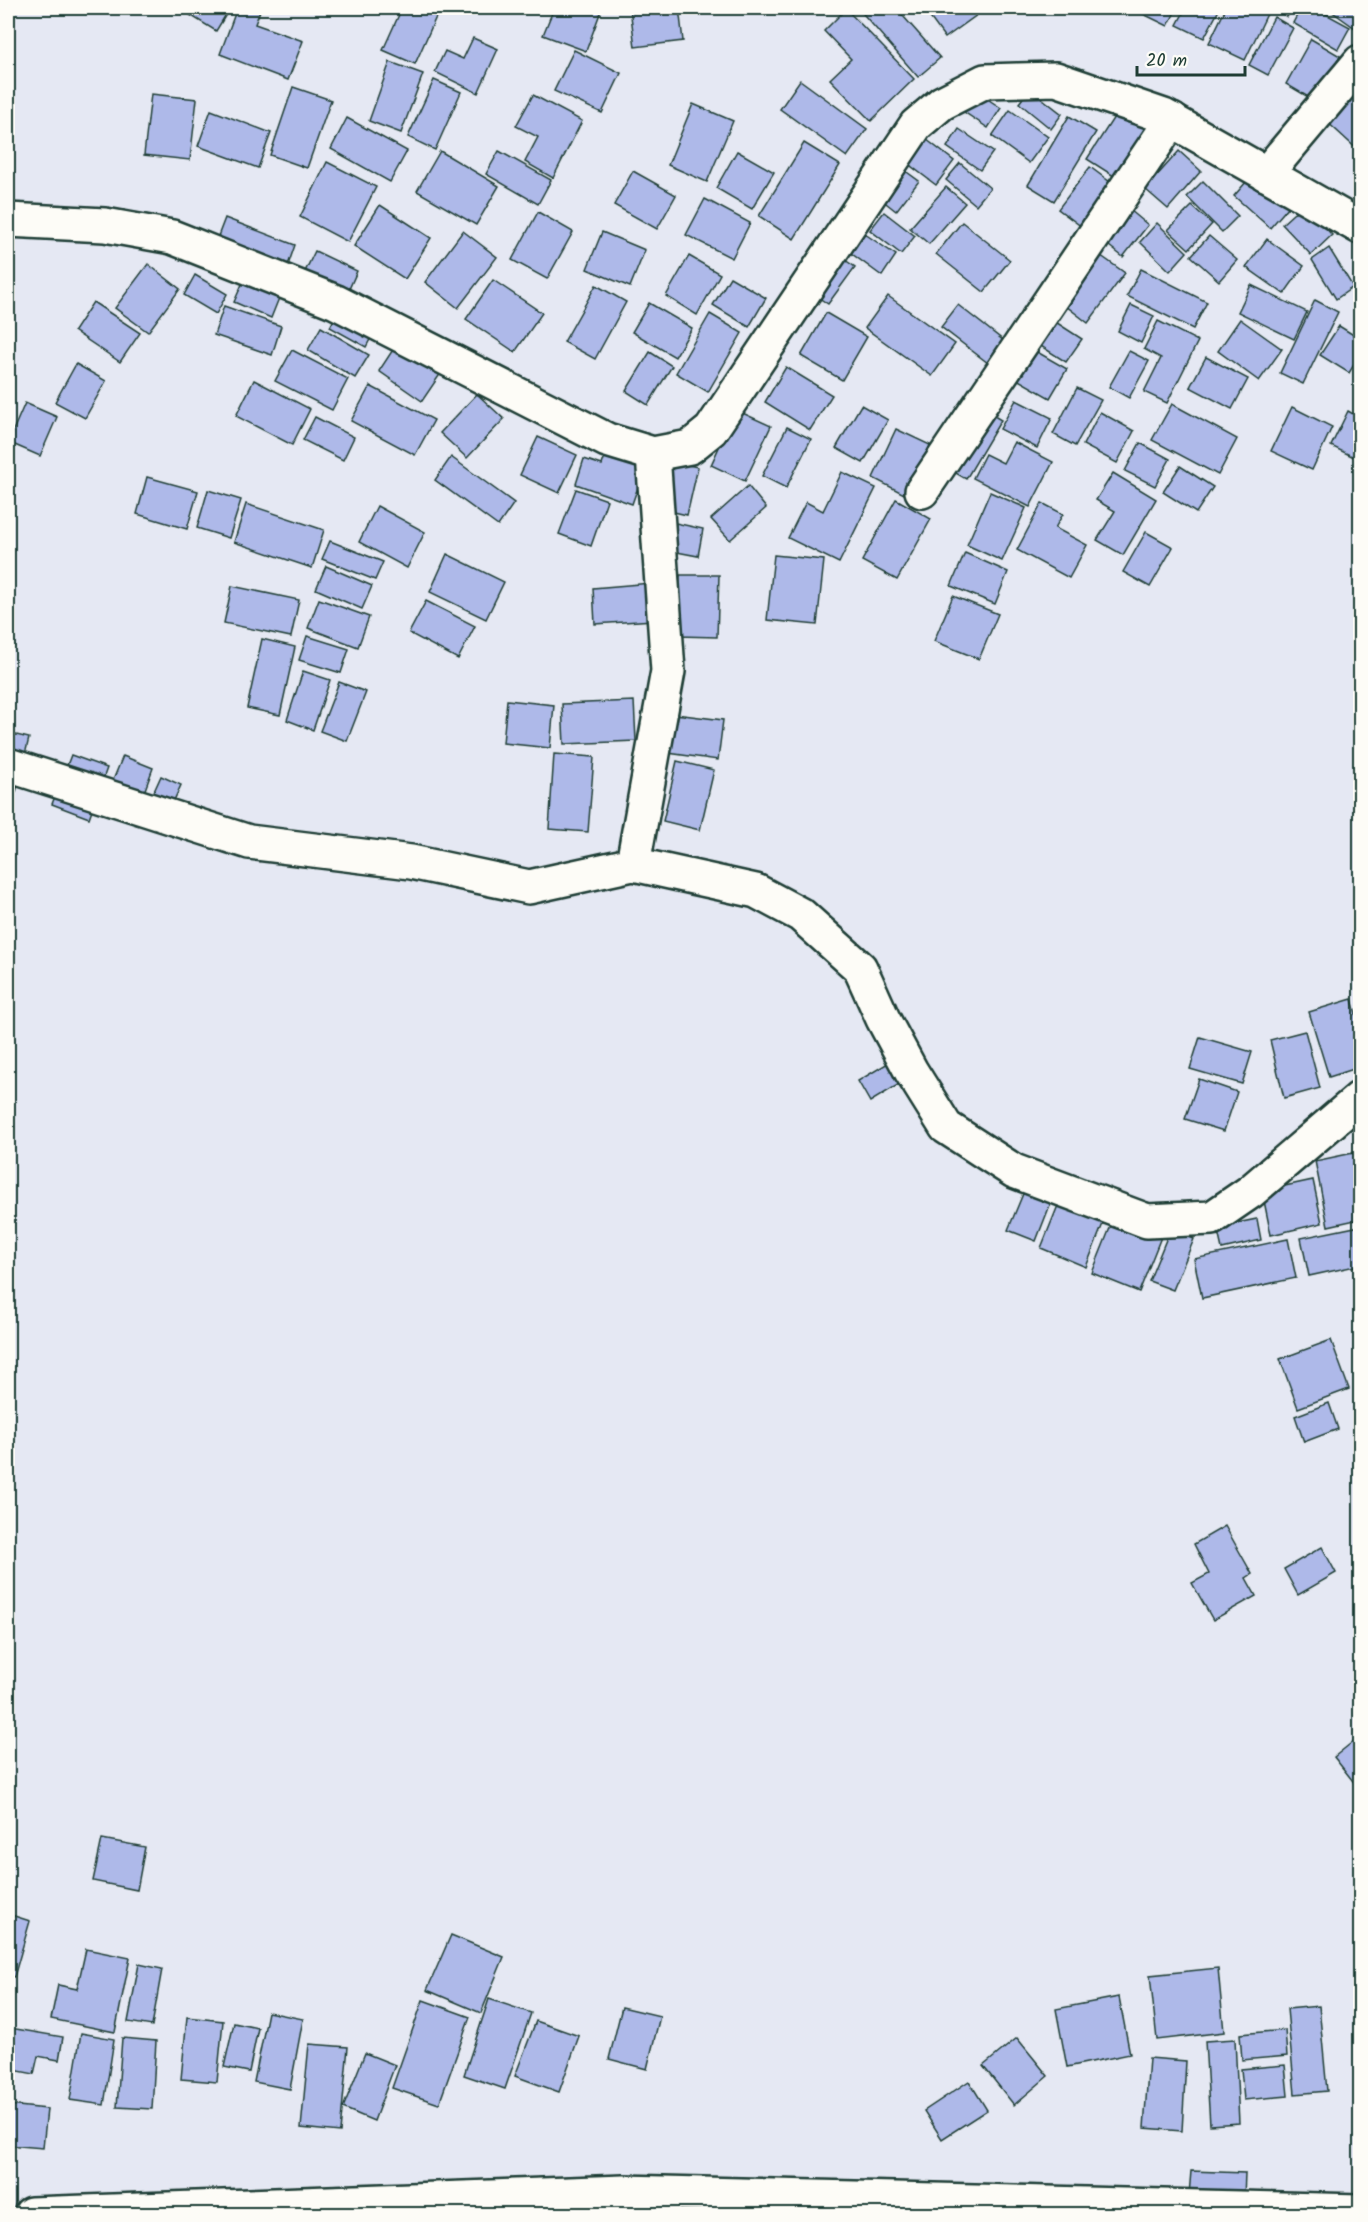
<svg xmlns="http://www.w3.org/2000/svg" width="1368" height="2222" font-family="Kalam,sans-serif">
	<rect width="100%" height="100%" fill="#e5e8f3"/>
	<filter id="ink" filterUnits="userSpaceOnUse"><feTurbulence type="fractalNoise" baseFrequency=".0167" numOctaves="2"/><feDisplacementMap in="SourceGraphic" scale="12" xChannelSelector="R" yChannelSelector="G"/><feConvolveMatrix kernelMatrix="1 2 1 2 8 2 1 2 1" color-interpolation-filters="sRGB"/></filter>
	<g filter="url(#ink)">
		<!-- building -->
		<g fill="#aeb9e9" stroke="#1f3d34" stroke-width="1.5">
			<polygon points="194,8 230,8 216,31 190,15"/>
			<polygon points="237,8 261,8 255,24 303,41 288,80 220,54"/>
			<polygon points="402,8 440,8 415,64 383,50"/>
			<polygon points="490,8 510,8 507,14"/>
			<polygon points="554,8 602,8 586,51 543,35"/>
			<polygon points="630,8 679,8 683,41 635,47"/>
			<polygon points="858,8 896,8 940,58 918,77"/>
			<polygon points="923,8 978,8 981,12 945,38"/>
			<polygon points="1131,8 1177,8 1168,26"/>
			<polygon points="1186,8 1220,8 1204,38 1177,25"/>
			<polygon points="1226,8 1253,8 1267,14 1245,60 1209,43"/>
			<polygon points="1273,8 1293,8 1287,17"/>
			<polygon points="1301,8 1315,8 1350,27 1338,49 1293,23"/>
			<polygon points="1327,8 1360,8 1360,21 1355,28"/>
			<polygon points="846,9 914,79 871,121 830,79 851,59 824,31"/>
			<polygon points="1274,17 1293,28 1268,75 1249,65"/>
			<polygon points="473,38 498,49 478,93 435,72 445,51 463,59"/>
			<polygon points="1311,39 1340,56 1315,101 1286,84"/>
			<polygon points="574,50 621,73 602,113 554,91"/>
			<polygon points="390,62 423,74 401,133 369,121"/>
			<polygon points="1360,79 1360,152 1324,119"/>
			<polygon points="434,80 461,92 435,150 408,137"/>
			<polygon points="800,80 867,129 847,157 780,109"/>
			<polygon points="293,87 331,100 307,168 270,155"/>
			<polygon points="1030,89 1062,114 1051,129 1019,103"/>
			<polygon points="977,92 1001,108 988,128 964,112"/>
			<polygon points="151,94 197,99 190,160 144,155"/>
			<polygon points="533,95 582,121 553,178 525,162 538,137 516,126"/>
			<polygon points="693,104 733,121 707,182 668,165"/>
			<polygon points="1121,106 1153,128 1120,180 1087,159"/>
			<polygon points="211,110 271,133 258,168 198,146"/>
			<polygon points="1010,110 1048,137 1029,163 992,136"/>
			<polygon points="1069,116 1096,132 1054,201 1028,185"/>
			<polygon points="347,118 407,151 390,182 331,149"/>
			<polygon points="959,129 993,152 980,170 947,147"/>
			<polygon points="922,136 954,161 936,185 903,160"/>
			<polygon points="804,143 840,165 794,239 759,216"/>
			<polygon points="440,151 499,186 476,225 417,191"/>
			<polygon points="499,151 551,180 538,204 486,174"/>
			<polygon points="737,151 774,172 752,209 716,188"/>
			<polygon points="1179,151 1201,171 1168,209 1145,189"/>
			<polygon points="327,162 376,187 348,242 300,217"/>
			<polygon points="960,163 990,188 976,205 946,180"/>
			<polygon points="900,167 919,181 896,211 877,196"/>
			<polygon points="1090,167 1118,188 1086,230 1058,209"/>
			<polygon points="633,171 676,195 657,229 614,205"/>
			<polygon points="1253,174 1289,206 1270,228 1234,196"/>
			<polygon points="1203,181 1238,216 1222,232 1187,197"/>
			<polygon points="946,187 965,203 929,244 910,228"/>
			<polygon points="705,199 750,223 732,258 686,235"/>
			<polygon points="1304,204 1332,235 1311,255 1282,224"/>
			<polygon points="380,205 431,238 405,279 354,246"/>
			<polygon points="1192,206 1212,224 1189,249 1168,230"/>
			<polygon points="1130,210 1148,225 1123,257 1104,242"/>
			<polygon points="538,212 573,232 547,279 512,260"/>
			<polygon points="884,212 915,236 901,254 870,230"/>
			<polygon points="225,218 295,245 286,271 215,244"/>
			<polygon points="962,222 1010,260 984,292 936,254"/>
			<polygon points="1157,223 1187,252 1170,271 1140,242"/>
			<polygon points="463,231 497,257 458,308 425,282"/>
			<polygon points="602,232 645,250 630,287 587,269"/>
			<polygon points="862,232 896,255 882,276 848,251"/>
			<polygon points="1209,236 1237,260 1219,281 1191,256"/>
			<polygon points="1267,239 1304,266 1284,294 1246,267"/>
			<polygon points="1329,248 1353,287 1336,299 1312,260"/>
			<polygon points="315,251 357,271 345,298 302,278"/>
			<polygon points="1097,253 1125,273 1088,323 1061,302"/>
			<polygon points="838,255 855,267 828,304 812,293"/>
			<polygon points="689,256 720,274 697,315 666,296"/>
			<polygon points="148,264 180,289 148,332 115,308"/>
			<polygon points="1141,269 1207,302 1193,329 1127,296"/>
			<polygon points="195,275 227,294 216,314 184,295"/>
			<polygon points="730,277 766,298 749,327 713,305"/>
			<polygon points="493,280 542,313 515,352 466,319"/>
			<polygon points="243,282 279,298 271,318 234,302"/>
			<polygon points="596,285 626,302 595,359 564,342"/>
			<polygon points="1251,285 1307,312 1294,339 1238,312"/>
			<polygon points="888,296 955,344 932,376 865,328"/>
			<polygon points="1315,300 1338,312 1303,384 1280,373"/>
			<polygon points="93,302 140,333 120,362 74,331"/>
			<polygon points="649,303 692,328 675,357 632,332"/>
			<polygon points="958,305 1004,341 988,363 941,327"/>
			<polygon points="1131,305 1154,316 1141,343 1118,331"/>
			<polygon points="224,306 281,326 272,355 214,335"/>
			<polygon points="339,310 375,330 366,347 330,327"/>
			<polygon points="826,313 867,337 842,380 801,356"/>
			<polygon points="710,314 742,333 708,392 676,373"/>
			<polygon points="1051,319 1082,339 1066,362 1036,343"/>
			<polygon points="1240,319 1282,349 1259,381 1218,351"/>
			<polygon points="1158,321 1198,341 1167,403 1144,392 1161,358 1144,349"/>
			<polygon points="1339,326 1360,339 1360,355 1349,373 1320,355"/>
			<polygon points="321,327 369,355 355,378 308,350"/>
			<polygon points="398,342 441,373 422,401 379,371"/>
			<polygon points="1032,349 1067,369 1050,398 1015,378"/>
			<polygon points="292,350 348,379 332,410 275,381"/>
			<polygon points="1129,351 1149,361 1129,398 1109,387"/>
			<polygon points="650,352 672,366 648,405 626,391"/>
			<polygon points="1206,357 1248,379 1232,409 1190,387"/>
			<polygon points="76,364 106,381 85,418 55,402"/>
			<polygon points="786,367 832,395 810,430 765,402"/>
			<polygon points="254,380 310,409 292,445 236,416"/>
			<polygon points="370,386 434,420 415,455 351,421"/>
			<polygon points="1077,388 1101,400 1075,446 1053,434"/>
			<polygon points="477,394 504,419 467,458 440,433"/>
			<polygon points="1016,400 1052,418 1037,448 1000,429"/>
			<polygon points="25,403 57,417 40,456 8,442"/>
			<polygon points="1172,404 1237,439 1218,475 1152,440"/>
			<polygon points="861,405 888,420 863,463 836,448"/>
			<polygon points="1292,407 1332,427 1312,470 1271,451"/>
			<polygon points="736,410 771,426 745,481 711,465"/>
			<polygon points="984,410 1001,420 966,479 949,469"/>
			<polygon points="1348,411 1360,418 1360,460 1331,446"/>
			<polygon points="1100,412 1134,431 1117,463 1083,445"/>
			<polygon points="315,417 354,437 343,460 303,440"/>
			<polygon points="787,427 811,439 786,488 762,476"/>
			<polygon points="896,429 930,445 906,495 873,478"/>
			<polygon points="538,437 577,455 559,493 520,475"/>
			<polygon points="1014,442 1053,462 1030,507 973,478 985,454 1003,463"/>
			<polygon points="1140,443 1170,459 1155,486 1125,471"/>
			<polygon points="606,453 645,467 632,504 576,484 584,459 602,465"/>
			<polygon points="451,457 514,503 498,526 435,480"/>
			<polygon points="672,462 698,467 687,515 661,509"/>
			<polygon points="1180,466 1213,487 1196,513 1163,492"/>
			<polygon points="842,472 876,488 839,563 788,538 806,502 823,511"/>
			<polygon points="1113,473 1156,499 1123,555 1097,540 1115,511 1096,500"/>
			<polygon points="147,477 198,491 187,529 137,514"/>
			<polygon points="748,486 766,508 730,540 711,519"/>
			<polygon points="576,489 607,500 591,546 559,534"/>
			<polygon points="208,490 241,500 229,538 197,528"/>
			<polygon points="990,492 1026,508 1002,561 967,545"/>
			<polygon points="896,499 931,519 897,580 862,561"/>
			<polygon points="1042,503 1063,514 1055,528 1087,545 1069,578 1017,550"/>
			<polygon points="246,504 324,530 312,568 234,542"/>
			<polygon points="377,506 425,532 407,568 359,542"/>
			<polygon points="671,522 703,529 698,556 666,550"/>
			<polygon points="1146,532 1173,547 1150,587 1123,572"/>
			<polygon points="330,541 383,562 375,580 322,559"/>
			<polygon points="965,553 1008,572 995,604 951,586"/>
			<polygon points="447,554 504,582 486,619 430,592"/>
			<polygon points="774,555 824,560 817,625 767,620"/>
			<polygon points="326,566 372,586 362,609 316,589"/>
			<polygon points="680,575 719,575 717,637 678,636"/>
			<polygon points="651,583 653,620 595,624 593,588"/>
			<polygon points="232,586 299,600 291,637 224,623"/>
			<polygon points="953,596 998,614 979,659 934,641"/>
			<polygon points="319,599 369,617 358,647 308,628"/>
			<polygon points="426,601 475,626 458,659 409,633"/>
			<polygon points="307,636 349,649 341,673 299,660"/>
			<polygon points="262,639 295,647 280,715 247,708"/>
			<polygon points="303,671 330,680 313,730 287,720"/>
			<polygon points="339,682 366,692 347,741 320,731"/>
			<polygon points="507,700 554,705 550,748 503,743"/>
			<polygon points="634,701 636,741 564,744 562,704"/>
			<polygon points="667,713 723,720 718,760 661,752"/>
			<polygon points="8,733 29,738 16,792 8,790"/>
			<polygon points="554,754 594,757 588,832 549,829"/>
			<polygon points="71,755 107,768 89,818 52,804"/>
			<polygon points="123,756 153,768 136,814 104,802"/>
			<polygon points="677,761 714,770 700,830 663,821"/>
			<polygon points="161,776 181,785 161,829 141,820"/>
			<polygon points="1352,999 1360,1029 1360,1067 1329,1077 1309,1012"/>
			<polygon points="1305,1031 1320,1088 1284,1098 1270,1040"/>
			<polygon points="1200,1037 1252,1052 1242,1084 1190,1069"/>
			<polygon points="893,1060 906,1080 870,1102 858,1081"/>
			<polygon points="1199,1079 1237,1092 1224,1131 1185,1119"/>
			<polygon points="1358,1152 1360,1165 1360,1219 1328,1226 1315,1161"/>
			<polygon points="1313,1180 1322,1223 1271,1235 1262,1191"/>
			<polygon points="1025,1189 1052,1200 1036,1241 1008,1230"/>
			<polygon points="1063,1193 1108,1211 1086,1267 1041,1248"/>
			<polygon points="1116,1213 1163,1232 1139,1292 1092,1273"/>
			<polygon points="1257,1219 1261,1240 1222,1249 1217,1227"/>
			<polygon points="1360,1226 1360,1265 1309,1276 1301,1238"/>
			<polygon points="1170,1230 1194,1239 1173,1290 1149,1281"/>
			<polygon points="1288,1239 1296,1278 1202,1298 1194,1259"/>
			<polygon points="1331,1340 1349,1389 1298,1408 1280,1359"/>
			<polygon points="1329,1403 1338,1429 1304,1442 1295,1416"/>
			<polygon points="1225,1526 1252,1574 1246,1578 1256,1596 1213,1620 1192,1583 1209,1574 1194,1544"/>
			<polygon points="1322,1547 1336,1573 1298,1595 1284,1569"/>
			<polygon points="1360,1736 1360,1790 1334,1757"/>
			<polygon points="102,1839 145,1847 137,1890 93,1881"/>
			<polygon points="8,1914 30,1921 14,1977 8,1976"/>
			<polygon points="451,1935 504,1957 481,2013 427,1990"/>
			<polygon points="86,1949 130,1958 115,2032 51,2019 58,1985 77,1989"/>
			<polygon points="139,1964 162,1969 152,2026 128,2022"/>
			<polygon points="1218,1968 1224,2032 1157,2040 1150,1975"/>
			<polygon points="1119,1997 1130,2054 1067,2067 1056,2009"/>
			<polygon points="489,1999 531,2013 505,2089 464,2075"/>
			<polygon points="423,2000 470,2017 439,2104 392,2088"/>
			<polygon points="1319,2006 1327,2091 1295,2094 1287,2009"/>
			<polygon points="622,2007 660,2016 647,2069 609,2059"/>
			<polygon points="268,2012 303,2019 290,2089 254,2082"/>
			<polygon points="187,2017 223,2021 217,2082 181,2079"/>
			<polygon points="536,2021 579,2036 559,2092 515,2076"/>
			<polygon points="234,2023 258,2028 249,2072 224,2067"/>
			<polygon points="10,2028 63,2037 59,2060 38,2056 34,2074 8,2069 8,2043"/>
			<polygon points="1285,2030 1287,2056 1242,2060 1240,2034"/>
			<polygon points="81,2033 114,2039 104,2105 70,2100"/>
			<polygon points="122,2038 156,2041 152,2109 117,2107"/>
			<polygon points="1017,2038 1048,2076 1014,2105 983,2066"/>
			<polygon points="1235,2039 1239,2123 1210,2125 1205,2041"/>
			<polygon points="309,2044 348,2047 340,2132 301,2128"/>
			<polygon points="365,2053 395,2065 374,2121 343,2108"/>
			<polygon points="1149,2058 1186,2061 1182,2131 1144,2128"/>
			<polygon points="1285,2065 1288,2096 1244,2100 1241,2069"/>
			<polygon points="969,2081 987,2110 942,2139 924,2111"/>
			<polygon points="8,2105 47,2109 43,2148 8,2145"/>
			<polygon points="1191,2171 1245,2173 1244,2197 1189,2195"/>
			<polygon points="630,2196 665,2202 662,2214 627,2214"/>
			<polygon points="587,2197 622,2203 620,2214 584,2214"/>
			<polygon points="687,2199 736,2205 735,2214 685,2214"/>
			<polygon points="756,2204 801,2206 800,2214 755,2214"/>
		</g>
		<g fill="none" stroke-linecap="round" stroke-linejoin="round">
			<defs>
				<g id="street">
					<polyline points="1266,174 1360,62"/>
					<polyline points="8,220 105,225 172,237 336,302 607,440 653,454 690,447 711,430 916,125 942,103 985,81 1056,79 1164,116 1360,227"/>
					<polyline points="922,491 1172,120"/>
					<polyline points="8,765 249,842 411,862 529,887 633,864 756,891 801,915 860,968 883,1019 911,1071 946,1127 1014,1171 1147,1221 1212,1218 1250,1192 1360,1098"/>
					<polyline points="633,864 668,671 653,454"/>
					<polyline points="31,2214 624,2192 1360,2211"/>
				</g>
			</defs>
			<!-- street casing -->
			<use href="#street" stroke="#1f3d34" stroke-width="38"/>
			<!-- street -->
			<use href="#street" stroke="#fdfcf7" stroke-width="33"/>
		</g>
	</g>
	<!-- margin -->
	<rect width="1368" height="2222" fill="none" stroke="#fdfcf7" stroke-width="30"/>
	<rect x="15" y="15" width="1338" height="2192" fill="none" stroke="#1f3d34" stroke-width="2" filter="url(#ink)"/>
	<!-- scale -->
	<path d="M1137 66v9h108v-9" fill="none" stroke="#1f3d34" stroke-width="3"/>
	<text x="1146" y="66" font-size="18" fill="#1f3d34" stroke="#fdfcf7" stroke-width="4.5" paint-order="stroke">20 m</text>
</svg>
